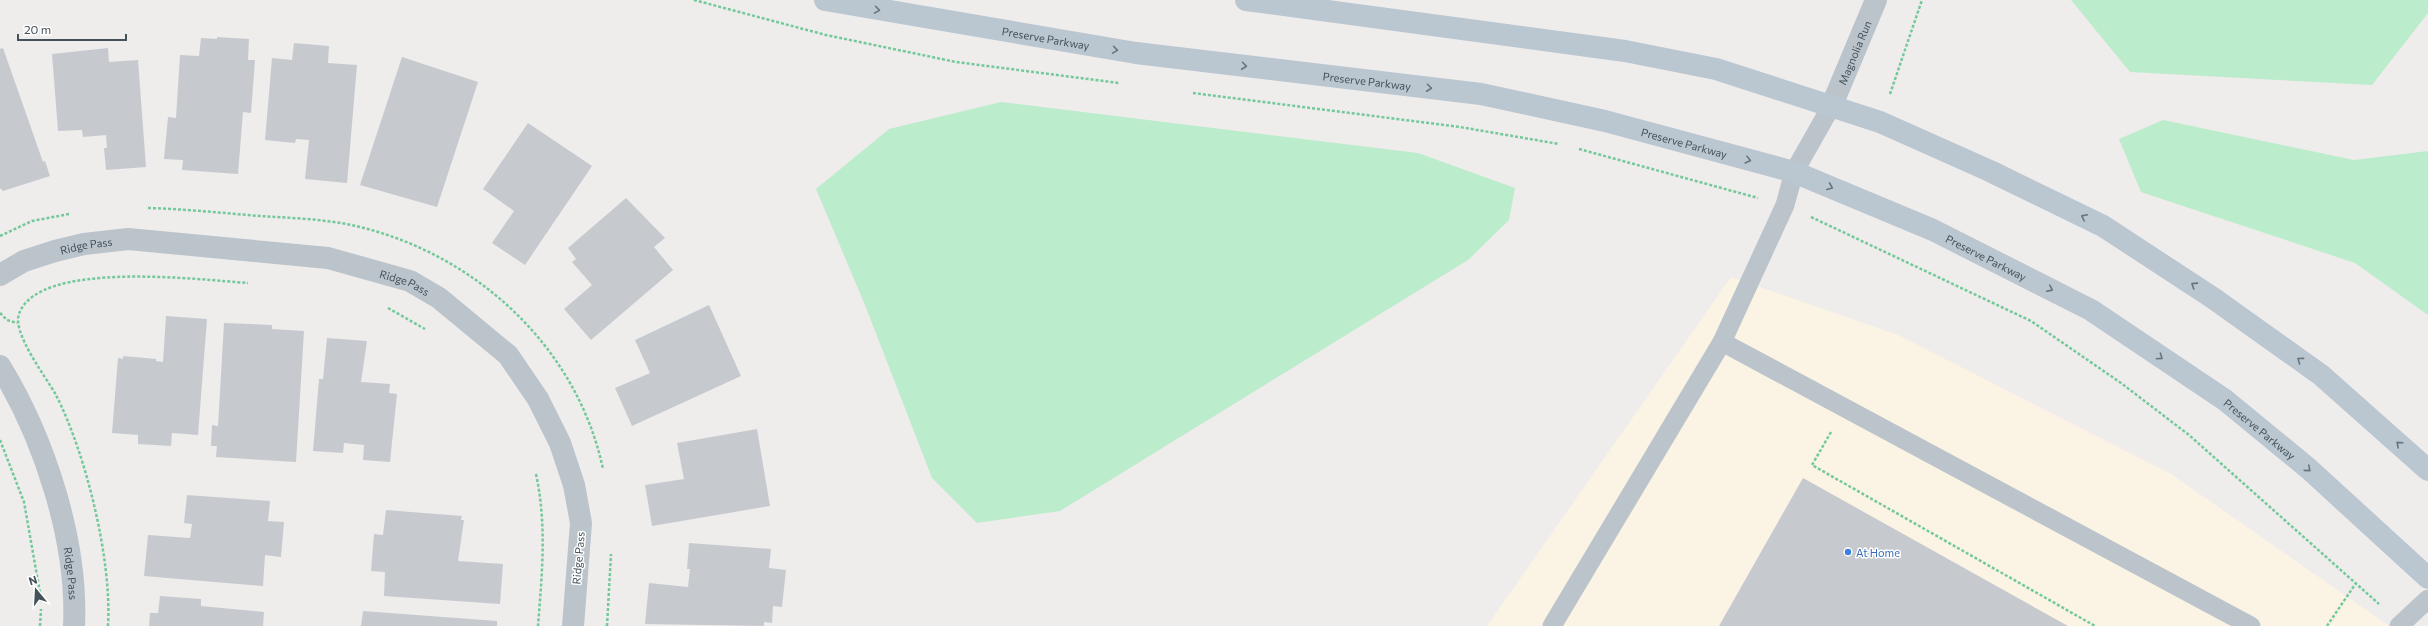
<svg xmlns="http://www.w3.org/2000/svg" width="2428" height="626" font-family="Commissioner,sans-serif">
	<rect width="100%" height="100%" fill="#efecec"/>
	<!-- commercial -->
	<polygon fill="#fbf3e4" points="1731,277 1898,335 2171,474 2389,626 1487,626"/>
	<!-- green -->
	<g fill="#bbeccb">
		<polygon points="2071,0 2428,0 2428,13 2372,85 2130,72"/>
		<polygon points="1001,102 1418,153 1515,188 1509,220 1468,260 1060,511 977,523 932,478 865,305 816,189 889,129"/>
		<polygon points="2163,120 2354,160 2428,151 2428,315 2355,263 2141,192 2119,139"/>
	</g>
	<!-- building -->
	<g fill="#c6cacf">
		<polygon points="217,37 249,39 248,60 255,60 251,113 243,112 238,174 182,170 183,160 164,159 168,117 176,118 180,55 199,56 201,38 217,39"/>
		<polygon points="294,43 329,46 328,63 357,65 347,183 305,179 309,140 296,139 295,143 265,140 272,58 292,60"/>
		<polygon points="3,48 43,162 45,161 50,176 3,191 0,188 0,49"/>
		<polygon points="108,48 109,62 138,60 146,167 106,170 104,148 107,148 106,135 83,137 82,130 58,131 52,54"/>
		<polygon points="402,57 478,82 437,207 360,185"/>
		<polygon points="528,123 592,166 525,265 492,243 514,211 483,189"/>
		<polygon points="626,198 665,238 654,247 673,270 591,340 564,309 592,285 572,262 576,259 568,248"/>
		<polygon points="709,305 741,376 632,426 615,388 650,373 635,340"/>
		<polygon points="166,316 207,319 198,435 172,433 171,446 138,444 138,435 112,433 118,358 123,359 123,356 156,359 156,361 163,362"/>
		<polygon points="224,323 272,325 272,329 304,331 296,462 216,457 217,446 211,446 212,425 218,426"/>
		<polygon points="327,338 367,341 361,382 390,384 389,393 397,394 390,462 363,460 364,445 344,443 343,453 313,451 319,379 323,379"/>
		<polygon points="757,429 770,506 652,526 645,485 684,479 677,443"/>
		<polygon points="1803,478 2068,626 1719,626"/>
		<polygon points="187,495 270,501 268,521 284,522 281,557 265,555 263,586 144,576 148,535 190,538 192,524 184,523"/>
		<polygon points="386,510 462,516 461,520 464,520 458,561 503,564 500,604 384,596 385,572 371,571 374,534 383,535"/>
		<polygon points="689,543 771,549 769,568 786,570 782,607 773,606 772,623 764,622 764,626 645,624 649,583 688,587 690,569 687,569"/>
		<polygon points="160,596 201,599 201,606 264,612 263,626 149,626 150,613 158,613"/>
		<polygon points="363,611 497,621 497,626 361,626"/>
	</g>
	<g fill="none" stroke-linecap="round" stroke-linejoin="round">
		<!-- path -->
		<g stroke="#74c99b" stroke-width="2.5" stroke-dasharray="3 2" stroke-linecap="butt">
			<polyline points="694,0 826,35 956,62 1119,83"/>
			<polyline points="1193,93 1460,127 1559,144"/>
			<polyline points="1890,94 1922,0"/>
			<polyline points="1579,149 1758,198"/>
			<path d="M148,208C185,209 222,213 260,216C291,218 325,219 356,226C476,254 577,347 603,469"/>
			<polyline points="1811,217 2031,321 2121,383 2189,435 2379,604"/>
			<polyline points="0,236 32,221 69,214"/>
			<polyline points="388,308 425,329"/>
			<polyline points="0,313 7,320 17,323"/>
			<polyline points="1831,432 1812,465 2095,626"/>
			<polyline points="0,440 24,502 42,604"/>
			<path d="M536,474C547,525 542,574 538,626"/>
			<polyline points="40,626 41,609"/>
			<path d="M108,626C112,560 86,454 56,395C46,377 12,333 19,314C38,259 202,280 248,283"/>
			<polyline points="607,626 611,554"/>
			<polyline points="2327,626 2356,583"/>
		</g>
		<!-- lane -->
		<g stroke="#bbc4cb" stroke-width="19">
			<polyline points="1722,342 2251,626"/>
			<polyline points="1552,626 1722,342 1785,205 1794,172 1832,105"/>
			<polyline points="2399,626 2428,599"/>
		</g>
		<!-- street -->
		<g stroke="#bbc4cb" stroke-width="22">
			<path id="s1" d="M1832,105L1876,0"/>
			<path id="s2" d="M0,275L24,261L55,251L84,244L128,239L328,258L410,281L439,298L508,355L538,399L560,443L574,485L581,523L573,626"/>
			<path id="s3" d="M0,366C44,438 78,540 74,626"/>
		</g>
		<!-- secondary -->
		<g stroke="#bac6d0" stroke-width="22">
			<path id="s4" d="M825,0L1136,53L1481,94L1605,121L1794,172L1933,230L2091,310L2225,400L2309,469L2428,578"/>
			<polyline points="1246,0 1625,51 1716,69 1880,122 1990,171 2103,226 2213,298 2321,375 2428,470"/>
		</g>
	</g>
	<!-- one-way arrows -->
	<defs><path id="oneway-chevron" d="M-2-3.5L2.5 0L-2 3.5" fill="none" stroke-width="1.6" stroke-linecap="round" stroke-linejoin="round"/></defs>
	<g stroke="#68747d">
		<use href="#oneway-chevron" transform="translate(877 10) rotate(9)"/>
		<use href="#oneway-chevron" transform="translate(1115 50) rotate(9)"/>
		<use href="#oneway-chevron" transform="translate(1244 66) rotate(7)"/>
		<use href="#oneway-chevron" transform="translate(1429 88) rotate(7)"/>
		<use href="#oneway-chevron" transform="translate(1748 160) rotate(14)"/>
		<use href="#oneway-chevron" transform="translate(1830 187) rotate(23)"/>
		<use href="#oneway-chevron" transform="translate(2084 217) rotate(-154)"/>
		<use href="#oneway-chevron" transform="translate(2194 285) rotate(-147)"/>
		<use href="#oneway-chevron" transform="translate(2050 289) rotate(27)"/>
		<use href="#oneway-chevron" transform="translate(2160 357) rotate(34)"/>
		<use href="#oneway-chevron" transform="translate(2300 360) rotate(-144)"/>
		<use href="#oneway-chevron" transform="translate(2399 444) rotate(-138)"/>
		<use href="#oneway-chevron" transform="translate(2308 469) rotate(41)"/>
	</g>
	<!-- markers -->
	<circle fill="#3f7fe0" stroke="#fff" stroke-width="1.5" cx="1848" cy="552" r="4"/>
	<g text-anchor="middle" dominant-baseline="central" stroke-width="3" stroke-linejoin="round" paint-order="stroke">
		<!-- street labels -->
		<g font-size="11" fill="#455159" stroke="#fff">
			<text stroke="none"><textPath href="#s4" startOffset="224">Preserve Parkway</textPath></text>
			<text stroke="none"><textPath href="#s1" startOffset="57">Magnolia Run</textPath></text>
			<text stroke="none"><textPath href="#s4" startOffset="548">Preserve Parkway</textPath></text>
			<text stroke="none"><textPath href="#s4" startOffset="872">Preserve Parkway</textPath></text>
			<text stroke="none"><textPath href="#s2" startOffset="92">Ridge Pass</textPath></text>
			<text stroke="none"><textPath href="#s4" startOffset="1196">Preserve Parkway</textPath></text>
			<text stroke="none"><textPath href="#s2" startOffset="416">Ridge Pass</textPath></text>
			<text stroke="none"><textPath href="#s4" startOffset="1520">Preserve Parkway</textPath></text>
			<text transform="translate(578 558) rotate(-85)">Ridge Pass</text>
			<text stroke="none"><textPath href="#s3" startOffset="221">Ridge Pass</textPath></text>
		</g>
		<!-- shop labels -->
		<g font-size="11" fill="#366cbe" stroke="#fff" text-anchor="start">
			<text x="1856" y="552">At Home</text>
		</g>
	</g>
	<!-- north arrow -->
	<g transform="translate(36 590) rotate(342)" stroke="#ffffff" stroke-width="3" paint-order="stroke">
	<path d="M0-3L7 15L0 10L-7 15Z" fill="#455159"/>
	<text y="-6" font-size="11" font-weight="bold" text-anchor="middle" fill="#455159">N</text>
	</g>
	<!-- scale -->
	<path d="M18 34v6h108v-6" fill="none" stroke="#455159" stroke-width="2"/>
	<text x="24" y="34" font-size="12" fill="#455159" stroke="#ffffff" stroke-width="3" paint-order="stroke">20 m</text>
</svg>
